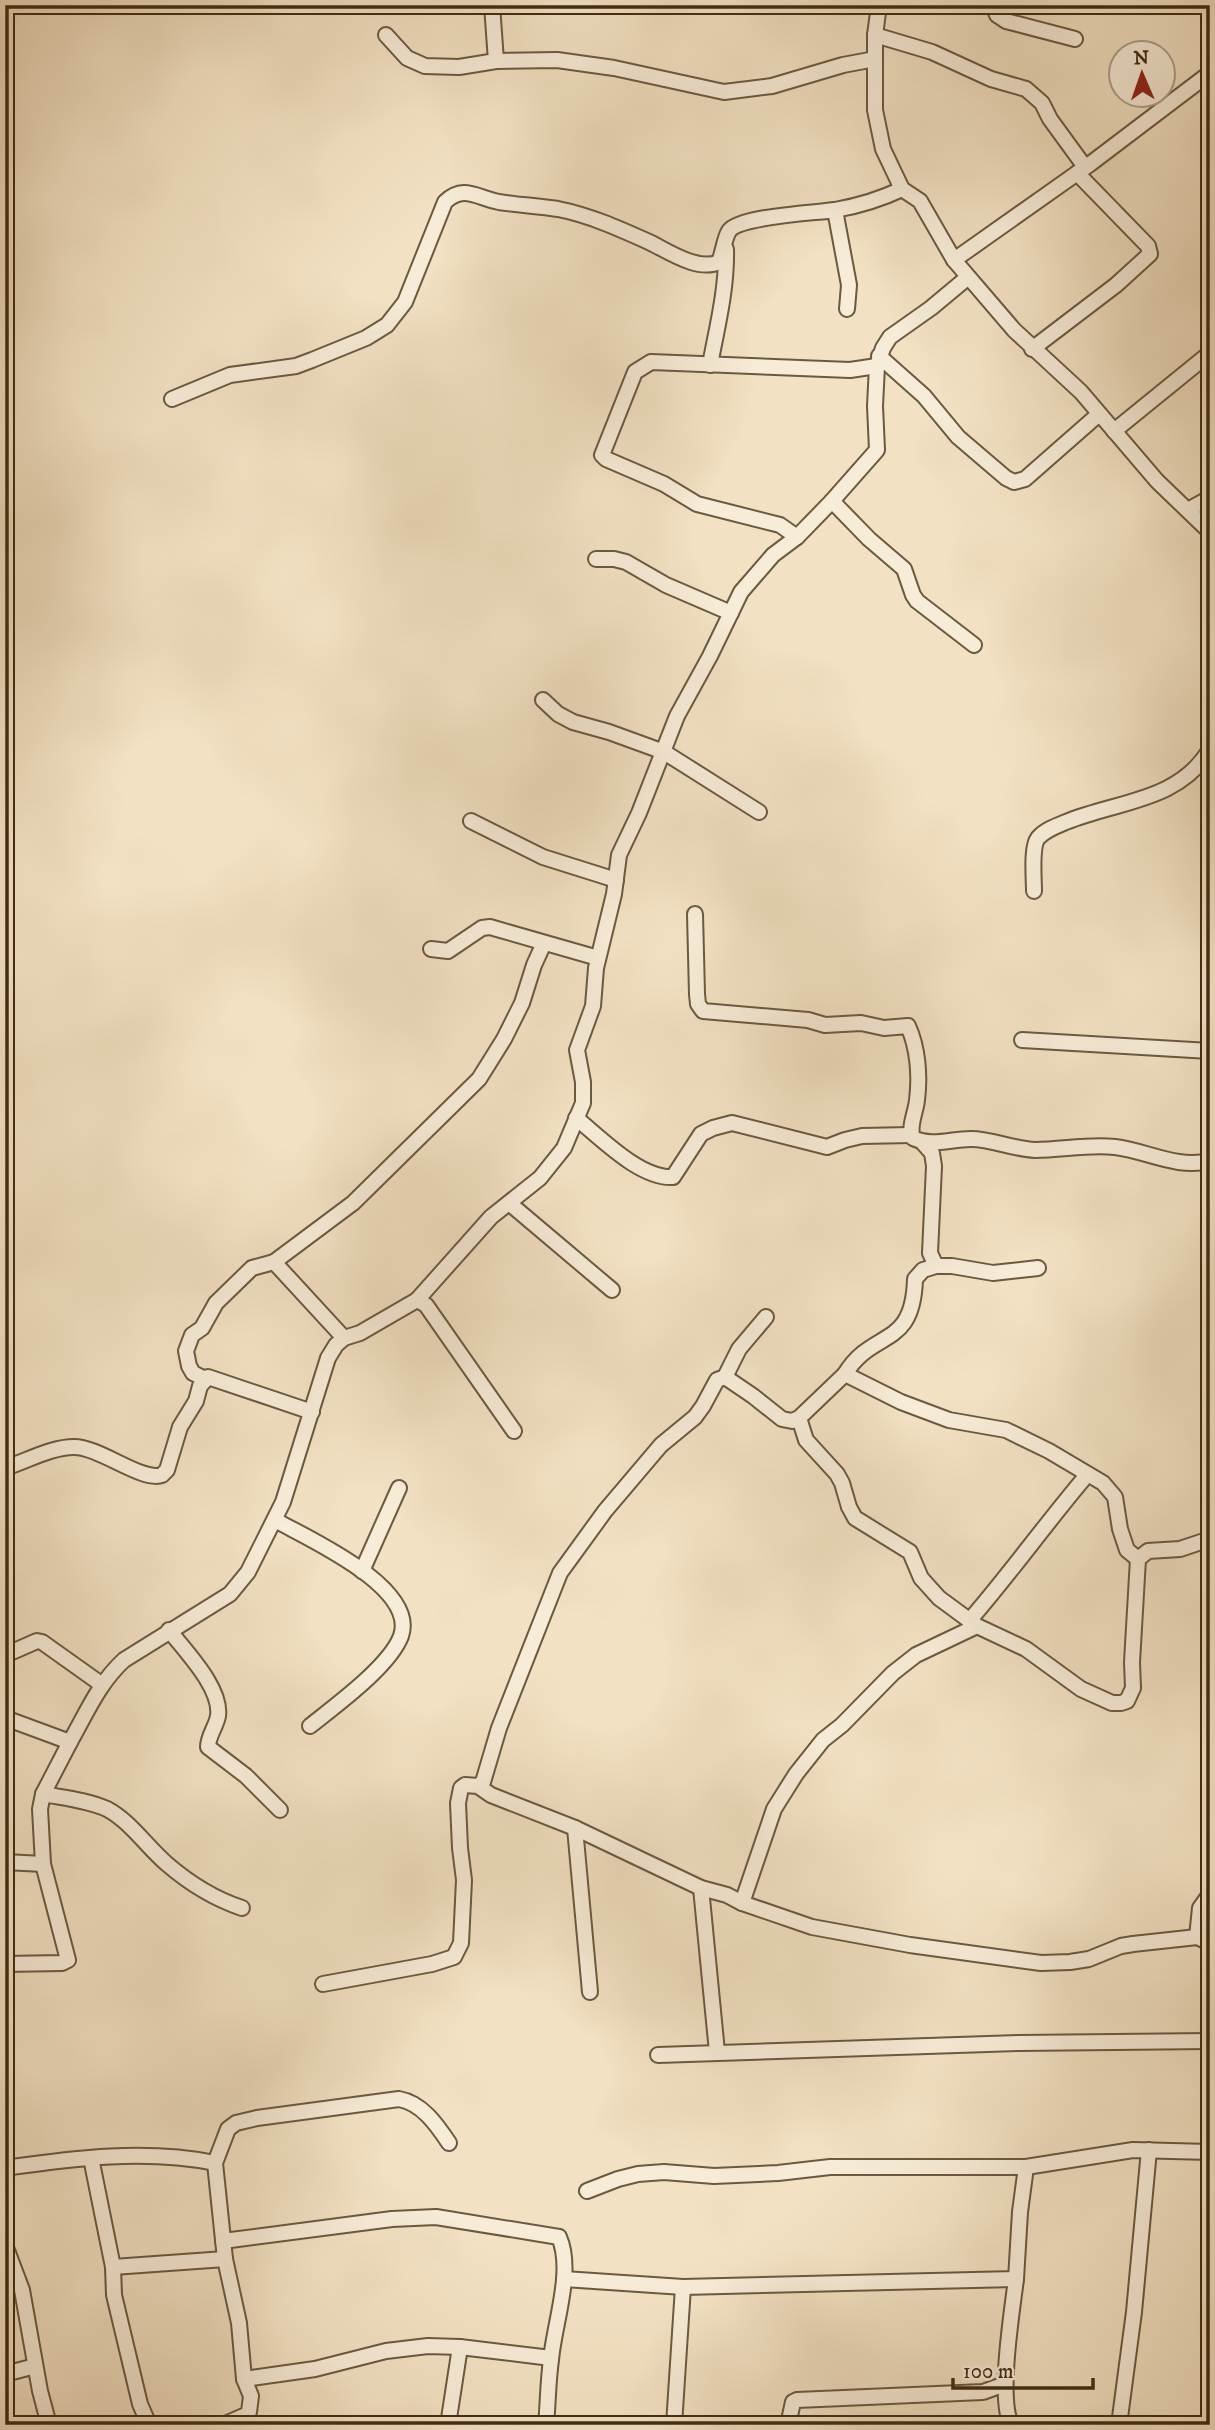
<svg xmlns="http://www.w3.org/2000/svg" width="1215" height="2430" font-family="'IM FELL DW Pica',serif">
	<rect width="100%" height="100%" fill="#f2e1c3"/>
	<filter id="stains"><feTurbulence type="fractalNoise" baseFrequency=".00286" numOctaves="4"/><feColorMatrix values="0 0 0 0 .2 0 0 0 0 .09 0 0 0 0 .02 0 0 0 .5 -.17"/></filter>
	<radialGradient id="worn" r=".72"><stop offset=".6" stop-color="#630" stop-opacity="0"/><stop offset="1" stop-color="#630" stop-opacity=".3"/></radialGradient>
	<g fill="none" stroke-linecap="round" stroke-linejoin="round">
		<defs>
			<g id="minor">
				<polyline points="492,5 496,61"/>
				<polyline points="879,5 875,35 875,110 883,149 902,189 920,201 954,260 1014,330 1081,392 1157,481 1210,532"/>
				<polyline points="993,5 997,15 1006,21 1075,39"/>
				<polyline points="386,35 407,58 425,66 459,67 496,61 557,60 614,68 724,92 772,86 843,65 875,59"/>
				<polyline points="875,35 932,52 991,79 1026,89 1042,103 1050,119 1085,167"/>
				<polyline points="835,210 849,285 847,309"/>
				<polyline points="954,260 1090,164 1210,73"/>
				<polyline points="1032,349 1116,285 1150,254 1148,246 1077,173"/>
				<polyline points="879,356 924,396 958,437 1006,478 1014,482 1025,479 1099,414"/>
				<path d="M710,365C717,327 727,289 726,249"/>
				<path d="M172,399L230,375L296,366L312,360L366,338L387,325L405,302L445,202C464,184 477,198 499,202C519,205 538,206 558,209C589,215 620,229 649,242C668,251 698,272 719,262C723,253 724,239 729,231C740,216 815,213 835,210C858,206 881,199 902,189"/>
				<polyline points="1114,431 1210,353"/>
				<polyline points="832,501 869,539 904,569 913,595 917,601 974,645"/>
				<polyline points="1188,510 1210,498"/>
				<polyline points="797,537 780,525 697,504 664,484 606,459 602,455 635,372 651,362 850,370 877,366"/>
				<polyline points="596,559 614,559 626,562 666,585 731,613"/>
				<polyline points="543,700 558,714 573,722 609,732 664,752 759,812"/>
				<polyline points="471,821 543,857 616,880"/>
				<path d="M1034,891C1034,879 1031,847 1038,838C1045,830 1056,826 1066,822C1116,801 1179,802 1210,749"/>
				<path d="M695,914L697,994L698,1004L703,1011L808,1020L825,1025L861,1023L884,1028L908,1026C918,1048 920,1076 917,1100C916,1112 908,1127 913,1138C932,1147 950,1139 971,1139C992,1139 1013,1149 1035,1150C1062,1150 1088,1144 1115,1147C1148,1151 1176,1169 1210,1161"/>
				<polyline points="431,949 448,951 482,928 490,927 598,958"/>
				<polyline points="1022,1040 1210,1051"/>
				<path d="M576,1118C601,1138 640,1179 673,1177L701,1134L713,1128L732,1123L827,1147L845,1140L862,1136L911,1135"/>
				<polyline points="923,1143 932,1153 934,1166 930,1253 936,1266 952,1266 993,1273 1038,1268"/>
				<polyline points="509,1203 612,1290"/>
				<polyline points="274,1262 344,1338"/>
				<polyline points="417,1300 426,1305 514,1431"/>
				<path d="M845,1374C873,1328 913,1350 915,1279L923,1270L936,1266"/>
				<polyline points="725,1377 753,1396 782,1419 792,1421 799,1418 845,1374 901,1402 949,1420 1006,1430 1049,1451 1103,1483 1115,1497 1120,1529 1127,1550 1138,1559"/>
				<polyline points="205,1379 193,1373 189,1366 186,1351 192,1335 202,1328 216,1303 252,1268 274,1262 353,1203 479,1079 504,1039 522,1003 534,965 544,943"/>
				<polyline points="799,1418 806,1440 837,1474 842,1483 849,1507 855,1518 910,1552 921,1578 939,1598 977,1626 1026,1649 1081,1689 1112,1703 1121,1703 1127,1701 1133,1688 1132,1662 1138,1559 1148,1551 1180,1549 1210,1539"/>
				<path d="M5,1468C27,1461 51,1447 74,1447C100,1447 142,1482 162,1475L167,1470L180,1427L196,1401L200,1386L208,1377L312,1412"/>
				<path d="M275,1520C307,1538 418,1587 401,1636C390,1666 335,1706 310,1726"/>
				<polyline points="362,1571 399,1488"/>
				<path d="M969,1621C1010,1574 1046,1523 1087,1475"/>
				<path d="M169,1630C185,1651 222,1688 218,1716C216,1727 208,1736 208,1747L246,1776L280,1810"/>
				<polyline points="5,1655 37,1641 42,1642 101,1684"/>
				<path d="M5,1718L70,1742C87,1712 99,1683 124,1660L230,1594L248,1572L283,1502L328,1358L336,1345L344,1338L360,1333L417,1300L491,1217L540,1178L564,1148L583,1103V1082L577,1050L593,1006L596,968L614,894L619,855L639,813L677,716L710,656L741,592L773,555L797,537L832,501L877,450L875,406L877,366L883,348L890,337L931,308L967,278"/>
				<polyline points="478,1786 483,1782 499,1728 560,1573 605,1511 661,1445 695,1417 703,1406 717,1380 725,1377 739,1349 766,1317"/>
				<path d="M43,1794C64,1798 87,1800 107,1809C130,1821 147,1847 167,1864C189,1883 215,1899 242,1908"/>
				<polyline points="575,1828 590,1992"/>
				<polyline points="5,1862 43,1864"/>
				<polyline points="701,1888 717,2052"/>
				<polyline points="742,1903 774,1809 796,1774 823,1740 842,1725 893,1673 916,1655 977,1626"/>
				<polyline points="1197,1937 1200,1908 1210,1894"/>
				<polyline points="5,1964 62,1963 68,1960 43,1864 40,1809 43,1794 70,1742"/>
				<polyline points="323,1984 432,1964 454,1957 461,1943 464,1880 460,1848 458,1803 461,1788 465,1785 478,1786 491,1795 575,1828 701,1888 727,1895 742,1903 812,1927 910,1945 1041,1963 1070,1962 1089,1959 1121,1946 1133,1944 1197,1937 1210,1943"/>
				<polyline points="658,2055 1018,2043 1210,2041"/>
				<polyline points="91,2158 113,2267 114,2295 140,2404 149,2425"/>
				<path d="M5,2168C75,2158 146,2149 215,2163"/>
				<polyline points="587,2191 618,2179 638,2174 664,2172 714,2176 778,2173 830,2167 1026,2167"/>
				<path d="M223,2241L392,2219L436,2217L559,2237C574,2271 554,2324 551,2360C548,2381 548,2403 546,2425"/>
				<polyline points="5,2245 22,2290 40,2391 49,2425"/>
				<polyline points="113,2267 225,2259"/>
				<polyline points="564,2279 683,2287 1016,2279 1020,2212 1026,2167 1133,2150 1210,2152"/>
				<polyline points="5,2374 35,2366"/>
				<polyline points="244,2379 315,2369 386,2351 428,2346 460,2347 551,2358"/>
				<path d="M223,2425L246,2415L249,2412L251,2396L244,2379L239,2323L225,2259L215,2163L228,2129L236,2123L257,2118L399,2099C422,2103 437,2125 449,2143"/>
				<polyline points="448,2425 460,2347"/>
				<polyline points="674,2425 683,2287"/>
				<polyline points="788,2425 793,2402 797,2400 983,2392 1005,2384"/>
				<path d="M1014,2425L1011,2424C998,2397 1012,2312 1016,2279"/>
				<polyline points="1119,2425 1134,2312 1149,2150"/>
			</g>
		</defs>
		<!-- minor casing -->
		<use href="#minor" stroke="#6c5940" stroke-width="18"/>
		<!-- minor -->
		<use href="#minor" stroke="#f7ecd8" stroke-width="14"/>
	</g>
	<!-- margin -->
	<rect width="1215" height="2430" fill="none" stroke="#f2e1c3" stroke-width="28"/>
	<rect x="7" y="7" width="1201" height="2416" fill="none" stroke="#402c15" stroke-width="3.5"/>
	<rect x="14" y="14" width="1187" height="2402" fill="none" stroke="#402c15" stroke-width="2"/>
	<!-- north arrow -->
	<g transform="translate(1142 74) rotate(358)"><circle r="33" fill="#f7ecd8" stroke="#ae9f8a" stroke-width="2"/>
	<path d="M0-5L12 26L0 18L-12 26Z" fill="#8f2418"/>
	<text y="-10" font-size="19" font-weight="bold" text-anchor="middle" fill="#402c15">N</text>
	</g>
	<!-- scale -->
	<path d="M953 2378v10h140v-10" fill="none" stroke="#402c15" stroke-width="3.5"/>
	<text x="963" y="2378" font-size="21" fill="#402c15" stroke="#f7ecd8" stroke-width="5" paint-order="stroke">100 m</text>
	<rect width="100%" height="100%" filter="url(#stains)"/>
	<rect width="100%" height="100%" fill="url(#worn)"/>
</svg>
